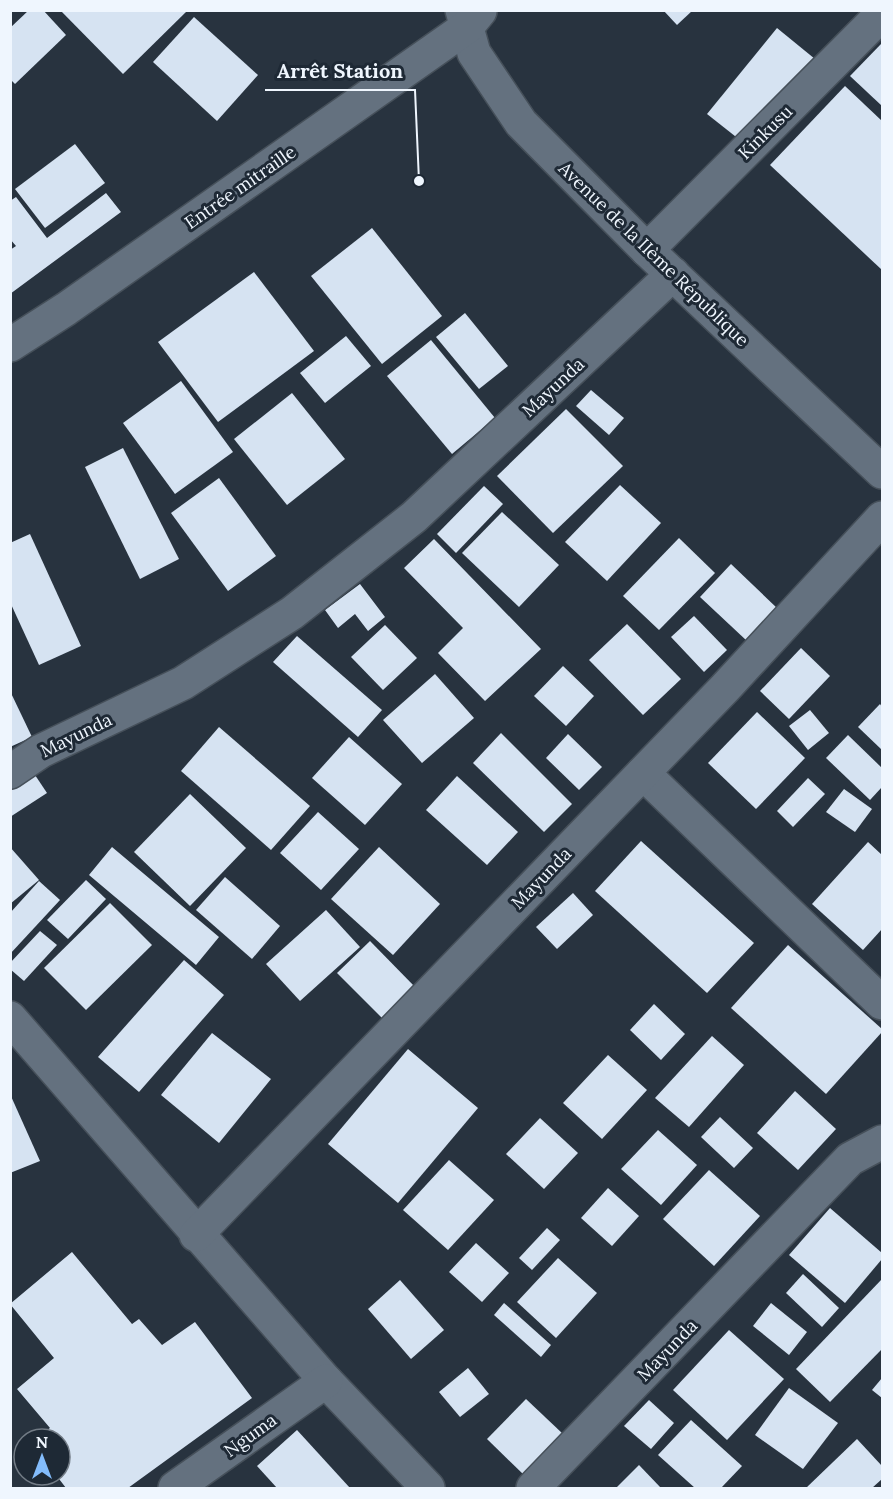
<svg xmlns="http://www.w3.org/2000/svg" width="893" height="1499" font-family="Lora,serif">
	<rect width="100%" height="100%" fill="#28333f"/>
	<!-- building -->
	<g fill="#d6e3f2">
		<polygon points="29,10 43,10 66,35 15,84 10,79 10,28"/>
		<polygon points="60,10 188,10 123,74"/>
		<polygon points="663,10 693,10 677,25"/>
		<polygon points="194,17 258,75 217,121 153,62"/>
		<polygon points="777,28 815,59 745,144 707,114"/>
		<polygon points="881,44 882,45 882,106 850,76"/>
		<polygon points="845,86 882,121 882,270 770,165"/>
		<polygon points="75,144 105,183 45,228 15,189"/>
		<polygon points="106,193 121,212 10,294 10,250 16,246 10,239 10,201 16,197 47,238"/>
		<polygon points="372,228 442,316 382,364 311,276"/>
		<polygon points="254,272 314,351 218,422 158,342"/>
		<polygon points="465,313 508,366 479,389 436,337"/>
		<polygon points="346,336 371,366 325,403 300,373"/>
		<polygon points="431,340 495,418 452,454 387,376"/>
		<polygon points="181,381 233,452 175,494 123,423"/>
		<polygon points="591,390 624,418 609,435 576,406"/>
		<polygon points="292,393 345,459 287,505 234,439"/>
		<polygon points="566,409 623,466 553,533 497,476"/>
		<polygon points="123,448 179,559 140,579 85,467"/>
		<polygon points="219,478 276,556 228,591 171,513"/>
		<polygon points="620,485 661,523 607,581 565,542"/>
		<polygon points="484,486 503,504 456,553 437,534"/>
		<polygon points="502,512 559,565 519,607 462,553"/>
		<polygon points="30,534 81,646 39,665 10,602 10,543"/>
		<polygon points="679,538 715,573 659,630 623,596"/>
		<polygon points="434,539 541,649 485,701 438,653 463,628 404,568"/>
		<polygon points="731,564 778,609 747,641 700,597"/>
		<polygon points="360,584 385,617 368,631 355,614 338,628 325,610"/>
		<polygon points="694,616 727,650 704,672 671,637"/>
		<polygon points="627,624 681,679 643,715 589,660"/>
		<polygon points="385,625 417,658 383,690 351,657"/>
		<polygon points="297,636 382,710 358,737 273,662"/>
		<polygon points="801,648 830,676 789,719 760,691"/>
		<polygon points="563,666 594,696 566,726 534,696"/>
		<polygon points="435,674 474,718 422,763 383,720"/>
		<polygon points="10,691 32,737 10,747"/>
		<polygon points="880,704 882,707 882,750 858,727"/>
		<polygon points="810,710 829,733 808,750 789,726"/>
		<polygon points="757,712 805,758 756,809 708,763"/>
		<polygon points="219,727 310,806 271,850 181,771"/>
		<polygon points="501,733 572,804 544,832 473,763"/>
		<polygon points="568,734 602,767 579,790 546,758"/>
		<polygon points="848,735 882,768 882,787 870,800 826,758"/>
		<polygon points="349,737 402,784 365,825 312,778"/>
		<polygon points="35,775 47,793 10,817 10,791"/>
		<polygon points="457,776 518,832 487,865 426,810"/>
		<polygon points="808,778 825,794 793,827 777,811"/>
		<polygon points="844,789 872,809 855,832 826,812"/>
		<polygon points="190,794 246,848 190,906 134,852"/>
		<polygon points="318,812 359,849 321,890 280,853"/>
		<polygon points="641,841 754,943 707,993 595,891"/>
		<polygon points="868,842 882,855 882,929 863,950 812,904"/>
		<polygon points="10,847 39,880 10,904"/>
		<polygon points="112,847 219,937 196,965 89,875"/>
		<polygon points="379,847 440,904 393,955 331,899"/>
		<polygon points="225,877 280,926 252,959 196,910"/>
		<polygon points="86,880 106,899 68,939 47,920"/>
		<polygon points="39,881 60,900 10,954 10,913"/>
		<polygon points="573,893 593,915 557,949 536,927"/>
		<polygon points="110,903 152,945 86,1010 44,968"/>
		<polygon points="326,910 360,947 300,1001 266,964"/>
		<polygon points="40,931 57,945 24,981 10,969 10,963"/>
		<polygon points="370,941 416,988 383,1019 337,973"/>
		<polygon points="788,945 882,1029 882,1032 826,1094 731,1008"/>
		<polygon points="184,960 224,995 139,1092 98,1057"/>
		<polygon points="654,1004 685,1034 661,1060 630,1030"/>
		<polygon points="212,1033 271,1079 219,1143 161,1095"/>
		<polygon points="712,1036 744,1065 689,1127 655,1098"/>
		<polygon points="408,1049 478,1108 398,1203 328,1144"/>
		<polygon points="608,1055 647,1090 602,1139 563,1103"/>
		<polygon points="795,1091 836,1129 798,1170 757,1133"/>
		<polygon points="10,1094 40,1161 10,1173"/>
		<polygon points="720,1117 753,1148 734,1168 701,1137"/>
		<polygon points="540,1118 578,1153 544,1189 506,1154"/>
		<polygon points="658,1130 697,1165 661,1205 621,1169"/>
		<polygon points="449,1160 494,1200 448,1250 403,1210"/>
		<polygon points="709,1170 760,1216 714,1266 663,1219"/>
		<polygon points="608,1188 639,1216 612,1246 581,1218"/>
		<polygon points="830,1208 882,1253 882,1259 845,1303 789,1255"/>
		<polygon points="547,1228 560,1240 532,1270 519,1258"/>
		<polygon points="476,1243 509,1273 482,1302 449,1272"/>
		<polygon points="72,1252 132,1324 139,1319 162,1345 195,1322 252,1398 128,1488 66,1488 56,1475 60,1475 60,1439 34,1439 50,1428 17,1389 54,1358 10,1304"/>
		<polygon points="558,1258 597,1293 556,1338 517,1302"/>
		<polygon points="803,1274 839,1308 822,1327 786,1293"/>
		<polygon points="882,1279 882,1349 830,1402 796,1369"/>
		<polygon points="400,1280 444,1330 411,1359 368,1309"/>
		<polygon points="504,1303 551,1345 541,1357 494,1315"/>
		<polygon points="771,1303 807,1332 789,1355 753,1326"/>
		<polygon points="729,1330 784,1379 727,1440 673,1390"/>
		<polygon points="468,1368 489,1394 460,1417 439,1392"/>
		<polygon points="882,1378 882,1398 872,1390"/>
		<polygon points="789,1388 838,1423 803,1469 755,1435"/>
		<polygon points="526,1399 563,1434 524,1475 487,1439"/>
		<polygon points="649,1400 674,1423 651,1449 624,1426"/>
		<polygon points="691,1420 742,1466 721,1488 695,1488 658,1455"/>
		<polygon points="297,1430 350,1488 277,1488 257,1466"/>
		<polygon points="857,1439 882,1466 882,1479 872,1488 806,1488"/>
		<polygon points="639,1465 661,1488 616,1488"/>
	</g>
	<g fill="none" stroke-linecap="round" stroke-linejoin="round">
		<defs>
			<g id="minor">
				<polyline points="462,10 474,53 521,123 647,250 882,472"/>
				<polyline points="647,250 882,14"/>
				<polyline points="10,345 66,309 467,27 480,11"/>
				<polyline points="10,772 41,751 183,683 292,613 414,517 673,274"/>
				<polyline points="643,773 882,1003"/>
				<polyline points="10,1018 326,1381 428,1488"/>
				<polyline points="196,1235 725,688 882,518"/>
				<polyline points="175,1488 326,1381"/>
				<polyline points="533,1488 850,1159 882,1142"/>
			</g>
		</defs>
		<!-- minor casing -->
		<use href="#minor" stroke="#46505a" stroke-width="36"/>
		<!-- minor -->
		<use href="#minor" stroke="#64717f" stroke-width="33"/>
	</g>
	<g text-anchor="middle" dominant-baseline="central" stroke-width="6" stroke-linejoin="round" paint-order="stroke">
		<!-- street labels -->
		<g font-size="18" fill="#eff6fe" stroke="#1e2935">
			<text transform="translate(765 132) rotate(-45)">Kinkusu</text>
			<text transform="translate(240 187) rotate(-35)">Entrée mitraille</text>
			<text transform="translate(654 254) rotate(44)">Avenue de la IIème République</text>
			<text transform="translate(553 387) rotate(-43)">Mayunda</text>
			<text transform="translate(76 735) rotate(-26)">Mayunda</text>
			<text transform="translate(541 878) rotate(-46)">Mayunda</text>
			<text transform="translate(667 1350) rotate(-46)">Mayunda</text>
			<text transform="translate(250 1435) rotate(-36)">Nguma</text>
		</g>
	</g>
	<!-- callouts -->
	<path fill="none" stroke="#eff6fe" stroke-width="2" d="M419 181L415 90H265"/>
	<circle fill="#eff6fe" stroke="#1e2935" stroke-width="2" cx="419" cy="181" r="6"/>
	<g font-size="20" text-anchor="middle" font-weight="bold" fill="#eff6fe" stroke="#1e2935" stroke-width="6" stroke-linejoin="round" paint-order="stroke">
		<text x="340" y="78">Arrêt Station</text>
	</g>
	<!-- border -->
	<rect width="893" height="1499" fill="none" stroke="#eff6fe" stroke-width="24"/>
	<!-- north arrow -->
	<g transform="translate(42 1457)"><circle r="28" fill="#1e2935" stroke="#727b85" stroke-width="1.5"/>
	<path d="M0-4.5L10 22L0 15L-10 22Z" fill="#83bcfb"/>
	<text y="-9" font-size="16" font-weight="bold" text-anchor="middle" fill="#eff6fe">N</text>
	</g>
</svg>
